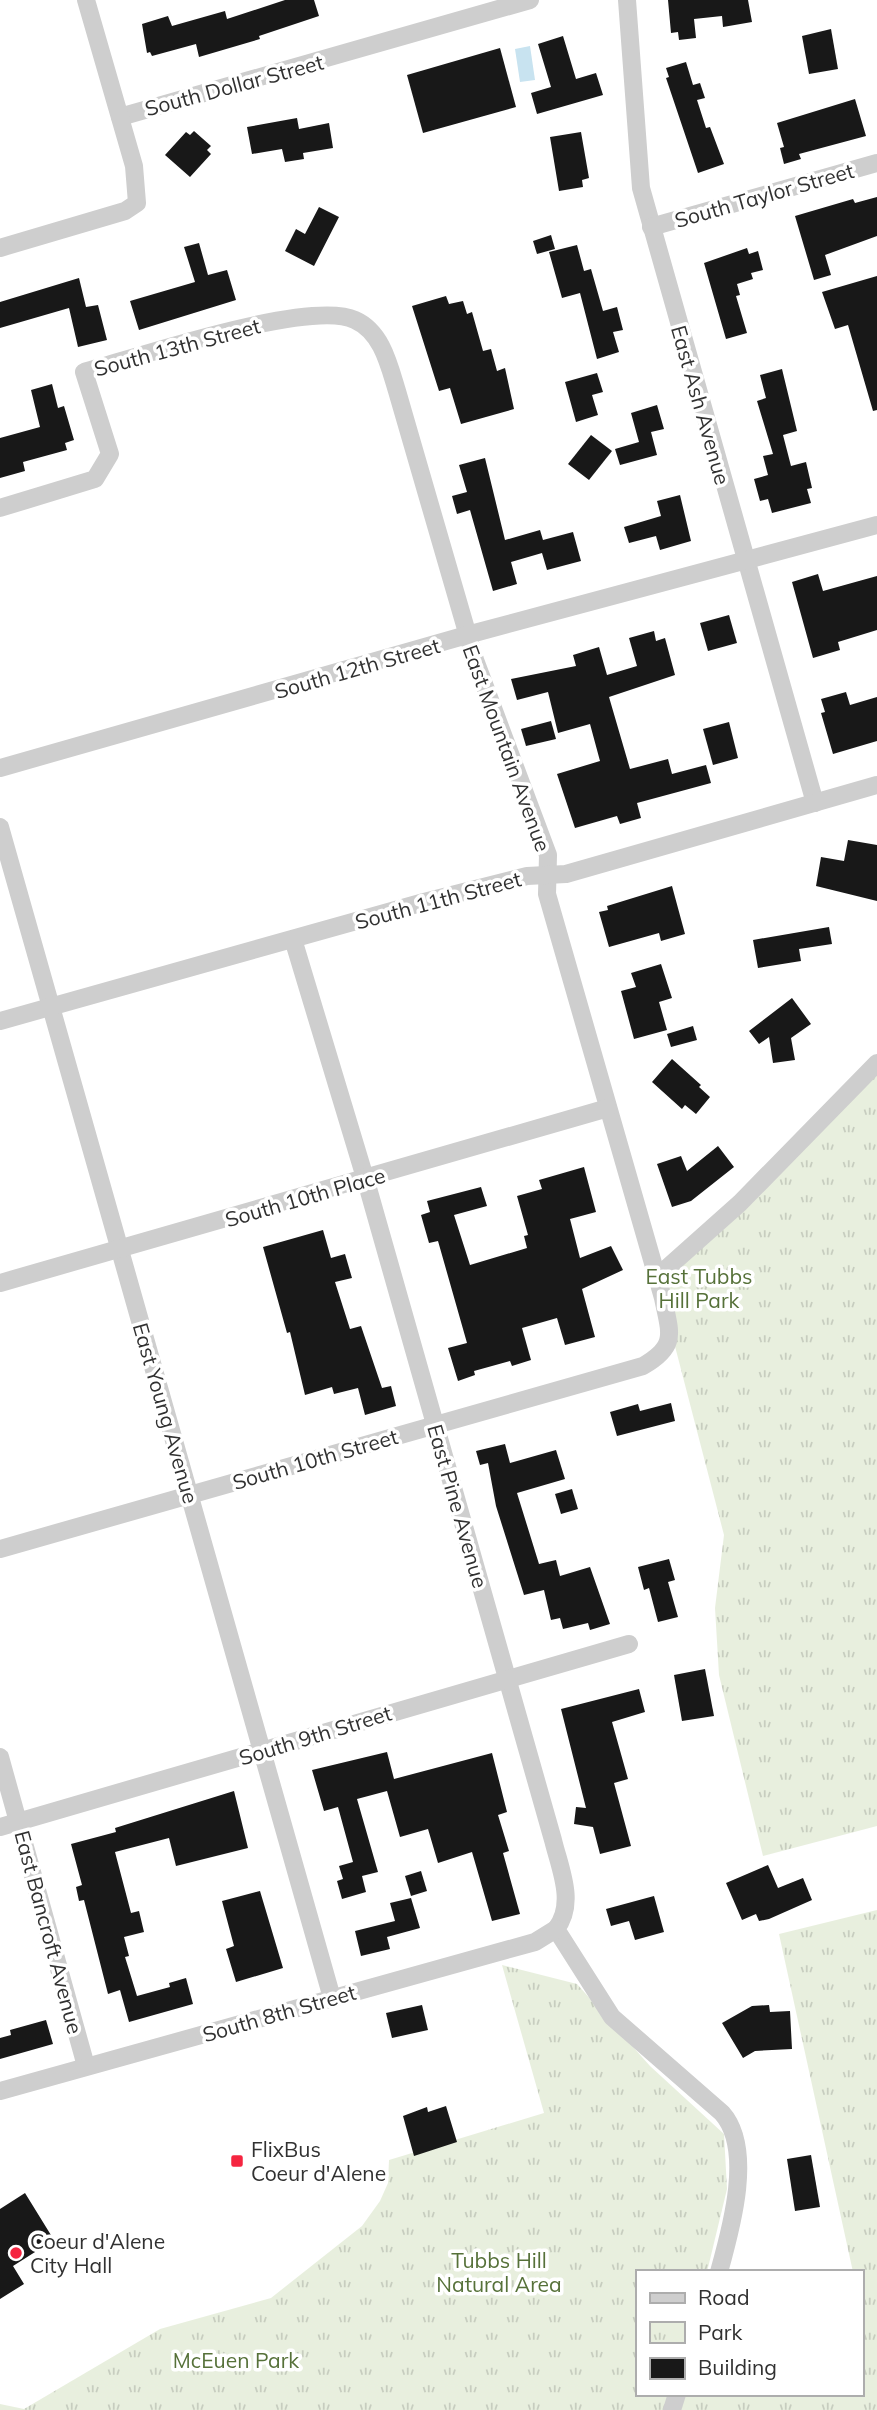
<svg xmlns="http://www.w3.org/2000/svg" width="877" height="2410" font-family="Mulish,sans-serif">
	<defs>
		<pattern id="park-tufts" width="24" height="20" patternUnits="userSpaceOnUse" patternTransform="scale(1.75)"><rect width="24" height="20" fill="#e8efde"/><path d="M3 7l-1-3M5 7V3M7 7l1-3M15 17l-1-3M17 17v-4M19 17l1-3" fill="none" stroke="#c7cdbf"/></pattern>
	</defs>
	<rect width="100%" height="100%" fill="#fff"/>
	<!-- park -->
	<g fill="url(#park-tufts)">
		<polygon points="877,1063 877,1826 763,1856 719,1675 715,1608 724,1535 657,1277"/>
		<polygon points="877,1910 877,2410 0,2410 0,2404 24,2409 160,2329 271,2298 362,2226 380,2201 388,2183 389,2160 544,2113 502,1965 577,1984 650,2066 724,2134 727,2189 707,2272 637,2272 637,2394 861,2394 861,2272 853,2272 779,1934"/>
	</g>
	<!-- water -->
	<polygon fill="#c8e3f0" points="530,46 535,80 520,82 515,49"/>
	<!-- building -->
	<g fill="#181818">
		<polygon points="285,0 314,0 319,16 259,36 260,39 199,57 196,44 152,56 150,52 147,53 142,24 168,16 172,26 225,11 227,19"/>
		<polygon points="668,0 748,0 752,22 723,27 722,16 694,19 696,38 679,40 678,32 671,33"/>
		<polygon points="831,29 838,69 809,74 802,36"/>
		<polygon points="563,36 576,79 596,73 603,95 537,114 531,93 551,87 538,44"/>
		<polygon points="500,48 516,107 423,133 407,75"/>
		<polygon points="686,62 693,85 700,83 705,98 697,100 706,128 710,127 724,164 698,173 666,78 669,77 666,68"/>
		<polygon points="855,99 866,136 799,154 801,159 784,164 780,148 784,147 777,123"/>
		<polygon points="297,118 299,129 329,123 333,148 303,153 304,159 285,162 282,149 252,154 247,127"/>
		<polygon points="194,131 211,146 207,150 211,154 190,177 165,155 186,132 190,135"/>
		<polygon points="581,132 589,178 582,180 583,187 559,191 550,137"/>
		<polygon points="877,197 877,236 825,255 831,275 814,280 795,216 853,199 855,203"/>
		<polygon points="319,207 339,217 314,266 285,251 296,229 305,234"/>
		<polygon points="551,235 555,249 537,254 533,241"/>
		<polygon points="199,243 208,275 227,270 236,300 139,330 130,301 195,282 184,247"/>
		<polygon points="577,245 584,271 591,269 603,311 617,307 623,330 613,332 619,352 597,359 580,293 562,298 549,252"/>
		<polygon points="747,248 749,254 758,251 763,270 751,273 753,279 737,284 740,295 736,296 747,333 726,339 704,263"/>
		<polygon points="877,276 877,410 873,411 848,325 835,329 822,292"/>
		<polygon points="79,278 86,307 98,305 107,340 78,347 69,308 0,328 0,302"/>
		<polygon points="446,296 449,304 463,301 467,314 472,312 483,351 491,349 497,371 505,368 514,409 461,424 450,388 439,391 412,306"/>
		<polygon points="782,369 797,431 783,435 791,466 806,462 812,488 807,489 811,503 772,513 768,499 760,501 754,479 768,475 763,456 773,454 757,401 766,398 760,375"/>
		<polygon points="597,373 603,392 592,395 598,415 576,422 565,382"/>
		<polygon points="52,384 58,408 64,406 74,440 65,443 67,450 23,462 25,471 0,478 0,438 40,427 31,390"/>
		<polygon points="657,405 664,429 651,432 657,455 620,465 615,449 639,442 631,413"/>
		<polygon points="591,435 612,451 589,480 568,464"/>
		<polygon points="485,458 505,540 540,530 543,540 573,532 581,561 547,570 542,553 511,562 517,584 493,591 470,510 457,514 452,496 467,492 459,465"/>
		<polygon points="680,495 691,541 660,550 656,536 629,543 624,527 661,516 657,501"/>
		<polygon points="818,574 823,591 877,576 877,630 838,642 840,650 813,658 792,582"/>
		<polygon points="729,615 737,643 708,651 700,623"/>
		<polygon points="654,631 656,641 665,638 675,675 609,697 630,769 668,759 672,774 706,765 711,783 637,803 641,818 620,824 617,816 575,828 557,774 600,761 590,724 558,733 548,692 517,700 511,679 576,666 573,655 599,647 607,675 637,666 629,638"/>
		<polygon points="846,692 850,705 877,697 877,741 833,754 821,713 825,712 821,699"/>
		<polygon points="551,721 556,739 526,746 521,729"/>
		<polygon points="729,722 738,758 713,765 703,729"/>
		<polygon points="848,840 877,845 877,901 816,886 821,857 844,861"/>
		<polygon points="672,886 685,934 661,941 659,933 609,947 599,912 608,910 607,906"/>
		<polygon points="829,927 832,944 799,949 801,961 758,968 753,940"/>
		<polygon points="661,964 672,998 659,1002 667,1030 634,1039 621,991 636,987 631,973"/>
		<polygon points="792,998 811,1024 791,1038 795,1060 773,1063 769,1037 759,1044 749,1031"/>
		<polygon points="693,1026 697,1040 671,1047 667,1034"/>
		<polygon points="672,1059 701,1085 699,1087 710,1097 696,1114 685,1105 682,1109 652,1082"/>
		<polygon points="718,1146 734,1167 691,1201 672,1207 657,1164 681,1156 687,1171"/>
		<polygon points="584,1167 596,1212 570,1219 580,1258 611,1246 623,1270 582,1289 595,1337 565,1345 557,1318 522,1328 531,1360 512,1366 510,1361 474,1371 475,1375 458,1381 448,1348 467,1343 438,1241 429,1243 421,1215 430,1212 427,1201 481,1187 487,1206 454,1215 470,1265 527,1248 524,1236 528,1235 517,1196 542,1189 539,1180"/>
		<polygon points="323,1230 331,1258 345,1254 352,1278 335,1282 350,1329 361,1326 382,1388 391,1386 396,1406 365,1415 358,1388 334,1394 332,1387 305,1395 290,1332 287,1333 263,1247"/>
		<polygon points="671,1403 675,1421 617,1436 610,1412 638,1404 640,1411"/>
		<polygon points="505,1444 510,1463 556,1450 565,1479 517,1493 539,1564 556,1560 560,1576 590,1567 610,1624 590,1630 588,1623 563,1629 560,1618 551,1620 544,1590 524,1595 496,1506 488,1463 480,1465 476,1451"/>
		<polygon points="572,1489 578,1509 561,1514 555,1494"/>
		<polygon points="669,1559 675,1580 668,1582 678,1617 658,1622 649,1588 644,1590 638,1567"/>
		<polygon points="705,1669 714,1716 682,1721 674,1675"/>
		<polygon points="639,1689 645,1712 612,1722 628,1779 614,1783 631,1846 600,1854 593,1827 574,1824 576,1807 586,1808 561,1709"/>
		<polygon points="387,1752 394,1779 492,1753 507,1812 498,1815 509,1851 503,1853 520,1914 492,1921 472,1852 438,1863 428,1829 400,1837 387,1791 357,1799 378,1872 362,1876 366,1892 342,1899 337,1881 343,1879 339,1866 353,1862 338,1807 324,1811 312,1770"/>
		<polygon points="234,1791 248,1848 176,1866 169,1838 115,1852 131,1913 139,1911 144,1932 124,1937 129,1956 125,1957 137,1996 170,1987 169,1983 186,1978 193,2004 129,2022 120,1990 108,1994 84,1900 79,1901 76,1887 82,1885 71,1844 116,1832 115,1828"/>
		<polygon points="768,1865 778,1888 803,1878 812,1900 769,1919 759,1921 756,1914 742,1920 726,1883"/>
		<polygon points="421,1871 427,1891 411,1896 405,1876"/>
		<polygon points="260,1891 283,1968 236,1982 226,1949 234,1946 222,1901"/>
		<polygon points="654,1896 664,1932 635,1940 629,1921 611,1926 606,1909"/>
		<polygon points="411,1898 420,1928 387,1937 390,1949 361,1956 355,1931 395,1921 390,1903"/>
		<polygon points="422,2005 428,2030 392,2038 386,2013"/>
		<polygon points="769,2005 770,2012 790,2011 792,2049 755,2051 743,2058 722,2023 752,2006"/>
		<polygon points="46,2020 53,2044 0,2059 0,2038 11,2035 10,2030"/>
		<polygon points="446,2106 457,2142 414,2156 403,2116 427,2107 428,2112"/>
		<polygon points="811,2155 820,2207 795,2211 787,2159"/>
		<polygon points="25,2193 54,2240 13,2266 24,2284 0,2299 0,2209"/>
	</g>
	<g fill="none" stroke-linecap="round" stroke-linejoin="round">
		<!-- minor -->
		<g stroke="#cecece" stroke-width="18">
			<polyline points="627,0 641,188 815,803"/>
			<polyline points="120,117 530,0"/>
			<polyline points="651,227 877,163"/>
			<polyline points="0,248 125,211 137,203 134,166 86,0"/>
			<path d="M0,508L95,479L110,454L84,372C138,357 310,299 355,320C382,332 389,365 397,391L475,660L548,855L547,894L663,1298C670,1333 678,1346 643,1366L0,1549"/>
			<polyline points="0,768 467,635 877,525"/>
			<polyline points="0,827 332,1998"/>
			<path d="M293,939L366,1181L553,1840C560,1869 576,1903 556,1929L612,2017L722,2113C754,2149 731,2229 719,2272"/>
			<polyline points="0,1021 424,902 527,876 566,874 877,785"/>
			<polyline points="657,1277 740,1203 877,1063"/>
			<polyline points="0,1283 608,1108"/>
			<polyline points="0,1757 86,2066"/>
			<polyline points="0,1827 629,1644"/>
			<polyline points="0,2091 535,1942 556,1929"/>
			<polyline points="672,2410 677,2394"/>
		</g>
	</g>
	<!-- markers -->
	<g fill="#f52540" stroke="#fff" stroke-width="2.5">
		<rect x="230" y="2154" width="14" height="14" rx="3.5"/>
		<circle cx="16" cy="2253" r="7"/>
	</g>
	<g text-anchor="middle" dominant-baseline="central" stroke-width="7" stroke-linejoin="round" paint-order="stroke">
		<!-- street labels -->
		<g font-size="21" fill="#313131" stroke="#fff">
			<text transform="translate(234 85) rotate(-15)">South Dollar Street</text>
			<text transform="translate(764 195) rotate(-16)">South Taylor Street</text>
			<text transform="translate(177 347) rotate(-15)">South 13th Street</text>
			<text transform="translate(701 405) rotate(74)">East Ash Avenue</text>
			<text transform="translate(357 668) rotate(-16)">South 12th Street</text>
			<text transform="translate(507 748) rotate(70)">East Mountain Avenue</text>
			<text transform="translate(438 900) rotate(-15)">South 11th Street</text>
			<text transform="translate(305 1197) rotate(-16)">South 10th Place</text>
			<text transform="translate(166 1413) rotate(74)">East Young Avenue</text>
			<text transform="translate(315 1459) rotate(-16)">South 10th Street</text>
			<text transform="translate(458 1506) rotate(74)">East Pine Avenue</text>
			<text transform="translate(315 1735) rotate(-17)">South 9th Street</text>
			<text transform="translate(49 1932) rotate(75)">East Bancroft Avenue</text>
			<text transform="translate(279 2013) rotate(-16)">South 8th Street</text>
		</g>
		<!-- park labels -->
		<g font-size="21" fill="#567139" stroke="#fff">
			<text x="699" y="1276">East Tubbs<tspan x="699" dy="24">Hill Park</tspan></text>
			<text x="499" y="2260">Tubbs Hill<tspan x="499" dy="24">Natural Area</tspan></text>
			<text x="236" y="2360">McEuen Park</text>
		</g>
		<!-- poi labels -->
		<g font-size="21" fill="#313131" stroke="#fff" text-anchor="start">
			<text x="251" y="2149">FlixBus<tspan x="251" dy="24">Coeur d'Alene</tspan></text>
			<text x="30" y="2241">Coeur d'Alene<tspan x="30" dy="24">City Hall</tspan></text>
		</g>
	</g>
	<!-- legend -->
	<rect x="636" y="2270" width="228" height="126" fill="#ffffff" stroke="#adadad" stroke-width="2"/>
	<rect x="650" y="2293" width="35" height="10" fill="#cecece" stroke="#adadad" stroke-width="2"/>
	<text x="698" y="2305" font-size="21" fill="#313131">Road</text>
	<rect x="650" y="2322" width="35" height="21" fill="url(#park-tufts)" stroke="#adadad" stroke-width="2"/>
	<text x="698" y="2340" font-size="21" fill="#313131">Park</text>
	<rect x="650" y="2358" width="35" height="21" fill="#181818" stroke="#adadad" stroke-width="2"/>
	<text x="698" y="2375" font-size="21" fill="#313131">Building</text>
</svg>
